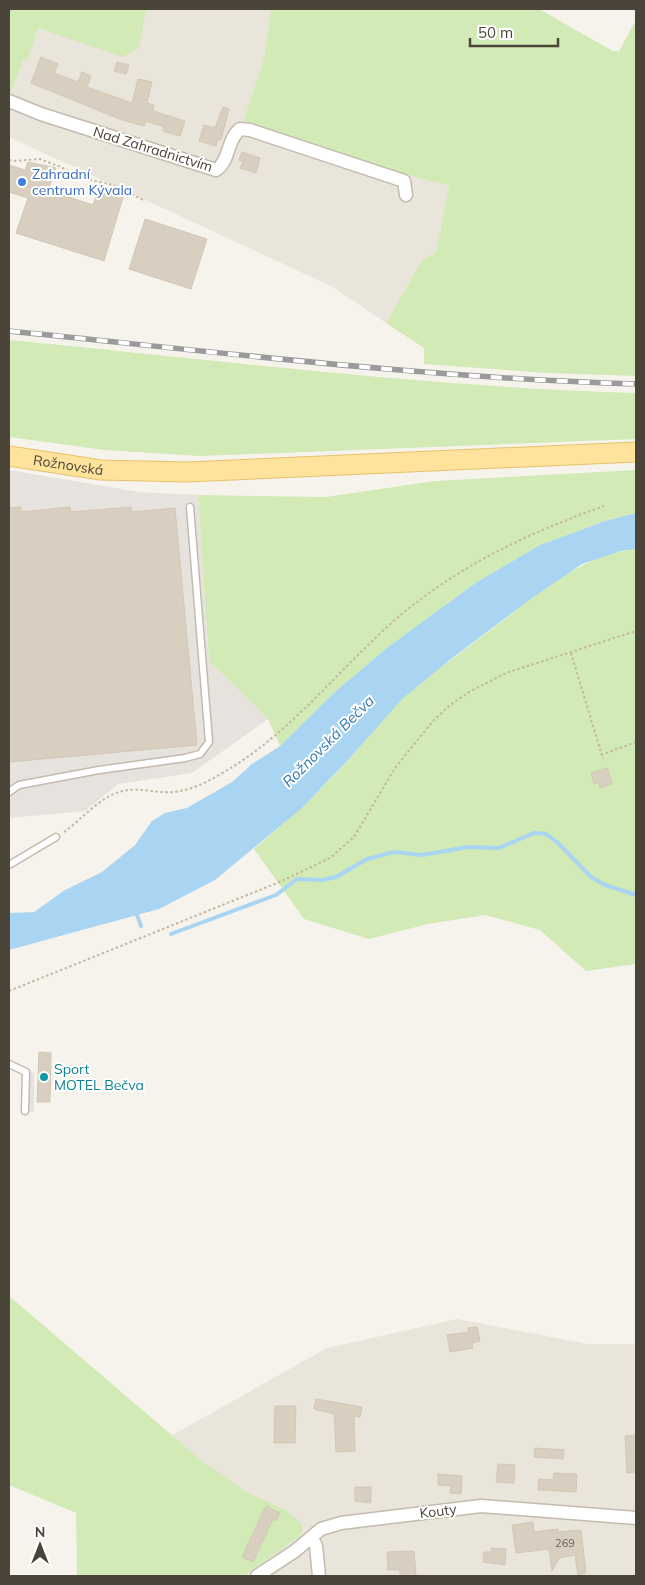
<svg xmlns="http://www.w3.org/2000/svg" width="645" height="1585" font-family="Mulish,sans-serif">
	<rect width="100%" height="100%" fill="#f6f3ec"/>
	<!-- residential -->
	<g fill="#eae5da">
		<polygon points="9,9 271,9 264,58 243,121 364,162 449,186 436,253 422,260 386,323 333,287 9,137"/>
		<polygon points="457,1319 588,1344 636,1344 636,1576 107,1576 96,1478 327,1348"/>
	</g>
	<!-- industrial -->
	<polygon fill="#e6e2dd" points="9,470 139,492 198,495 209,661 268,719 192,773 118,784 85,811 9,818"/>
	<!-- green -->
	<g fill="#d2eab5">
		<polygon points="9,9 146,9 139,47 123,57 38,28 28,59 23,61 10,93"/>
		<path d="M271,9H539L613,51H619L636,20V376L547,373L424,364V348L386,323L422,260L436,253L449,186C380,167 309,149 243,121L264,58Z"/>
		<path d="M9,340C218,360 426,387 636,393V439L200,456L104,450L9,437Z"/>
		<polygon points="636,470 636,513 605,521 540,545 477,582 388,647 336,691 280,746 268,719 209,661 198,495 326,497 435,481"/>
		<path d="M636,549V964L586,971L540,930L485,915L428,924L369,939L304,919L254,849C288,820 321,791 350,758C368,739 384,716 403,698C435,670 471,646 505,619C545,588 584,555 636,549Z"/>
		<polygon points="9,1296 202,1461 248,1493 286,1510 301,1523 303,1529 300,1536 243,1576 77,1576 76,1513 9,1485"/>
	</g>
	<!-- parking -->
	<polygon fill="#e5e3e0" points="26,1072 34,1072 34,1112 25,1111"/>
	<!-- water -->
	<polygon fill="#a9d4f2" points="636,513 636,549 621,551 582,564 532,598 451,659 402,699 349,759 302,808 215,880 159,909 9,950 9,913 34,912 65,890 102,872 135,845 152,821 165,813 187,808 232,782 252,764 280,746 336,691 388,647 477,582 540,545 605,521"/>
	<g fill="none" stroke-linecap="round" stroke-linejoin="round">
		<!-- stream -->
		<g stroke="#a9d4f2" stroke-width="4">
			<polyline points="136,912 141,926"/>
			<polyline points="171,934 276,895 297,879 322,880 336,877 367,859 394,852 422,855 468,847 499,848 534,833 546,834 558,843 591,877 605,885 636,895"/>
		</g>
	</g>
	<!-- building -->
	<g fill="#d8cfc1" stroke="#d3c7b4">
		<polygon points="41,57 58,64 54,73 78,82 82,72 91,76 87,87 132,103 138,79 152,82 147,103 154,105 153,111 185,121 180,136 163,131 164,127 146,121 144,126 122,120 31,83"/>
		<polygon points="117,62 129,65 126,74 114,71"/>
		<polygon points="223,107 229,109 221,140 218,139 216,146 199,141 204,125 215,128"/>
		<polygon points="242,152 260,158 256,173 240,168 243,162 239,160"/>
		<polygon points="28,162 56,168 48,190 93,205 100,185 124,194 104,261 16,233 28,198 9,192 9,165 25,170"/>
		<polygon points="145,219 207,239 191,289 129,269"/>
		<polygon points="21,507 21,512 70,507 71,512 131,507 132,512 175,508 197,745 9,762 9,508"/>
		<polygon points="607,768 612,784 600,788 598,782 594,784 591,773"/>
		<polygon points="39,1052 51,1053 50,1102 37,1102"/>
		<polygon points="477,1327 480,1341 472,1343 473,1348 450,1352 447,1335 469,1332 468,1328"/>
		<polygon points="316,1399 362,1407 360,1417 354,1416 355,1451 336,1452 334,1414 314,1409"/>
		<polygon points="275,1406 296,1406 295,1443 274,1443"/>
		<polygon points="636,1435 636,1472 627,1473 625,1436"/>
		<polygon points="535,1448 564,1450 563,1459 534,1457"/>
		<polygon points="498,1464 515,1465 514,1483 496,1482"/>
		<polygon points="554,1473 577,1474 576,1492 538,1490 539,1479 553,1480"/>
		<polygon points="438,1474 462,1476 461,1494 450,1493 451,1486 438,1485"/>
		<polygon points="355,1487 371,1487 371,1503 355,1501"/>
		<polygon points="266,1506 280,1513 276,1521 273,1519 253,1562 242,1557"/>
		<polygon points="533,1522 534,1532 558,1529 558,1532 581,1530 586,1573 578,1575 575,1555 559,1558 552,1571 549,1549 516,1553 512,1525"/>
		<polygon points="491,1548 506,1549 505,1565 483,1562 484,1552 491,1552"/>
		<polygon points="414,1551 416,1576 400,1576 400,1570 388,1570 387,1552"/>
	</g>
	<g fill="none" stroke-linecap="round" stroke-linejoin="round">
		<defs>
			<g id="lane">
				<polyline points="9,792 19,785 99,770 185,758 200,754 209,742 190,507"/>
				<polyline points="9,865 56,837"/>
				<polyline points="9,1064 26,1072 25,1111"/>
			</g>
			<g id="street">
				<path d="M9,101L41,114L216,170C230,161 227,139 240,129L250,130L404,181L406,195"/>
				<polyline points="312,1538 316,1546 319,1576"/>
				<polyline points="257,1576 295,1551 321,1529 341,1523 481,1506 636,1518"/>
			</g>
			<g id="primary">
				<path id="s1" d="M9,456L101,470L187,472L636,452"/>
			</g>
		</defs>
		<!-- lane casing -->
		<use href="#lane" stroke="#c2bbae" stroke-width="9"/>
		<!-- street casing -->
		<use href="#street" stroke="#c2bbae" stroke-width="15"/>
		<!-- primary casing -->
		<use href="#primary" stroke="#e6c16a" stroke-width="21"/>
		<!-- path -->
		<g stroke="#c4b79f" stroke-width="2" stroke-dasharray="2.5 2.5" stroke-linecap="butt">
			<polyline points="9,160 14,161 40,159 61,167 79,177 113,185 145,201"/>
			<polyline points="571,653 603,759"/>
			<polyline points="601,755 636,742"/>
			<path d="M64,832C81,820 99,798 119,792C137,786 157,794 175,792C197,789 216,777 234,766C291,730 338,672 388,626C450,570 525,534 604,506"/>
			<polyline points="9,991 282,881 330,858 354,837 395,768 433,721 449,706 469,692 506,673 636,631"/>
		</g>
		<!-- lane -->
		<use href="#lane" stroke="#fff" stroke-width="6"/>
		<!-- street -->
		<use href="#street" stroke="#fff" stroke-width="12"/>
		<!-- primary -->
		<use href="#primary" stroke="#ffe39c" stroke-width="19"/>
		<defs>
			<path id="rail" d="M9,331C218,352 426,378 636,384"/>
		</defs>
		<!-- rail casing -->
		<use href="#rail" stroke="#9a9a9a" stroke-width="5.5"/>
		<!-- rail -->
		<use href="#rail" stroke="#fff" stroke-width="4" stroke-dasharray="11" stroke-linecap="butt"/>
	</g>
	<!-- markers -->
	<circle fill="#3f7fe0" stroke="#fff" stroke-width="2" cx="22" cy="182" r="5"/>
	<circle fill="#0f9aa8" stroke="#fff" stroke-width="2" cx="44" cy="1077" r="5"/>
	<g text-anchor="middle" dominant-baseline="central" stroke-width="4" stroke-linejoin="round" paint-order="stroke">
		<!-- number labels -->
		<g font-size="11" fill="#6e675b">
			<text x="565" y="1543">269</text>
		</g>
		<!-- street labels -->
		<g font-size="14" fill="#4b4439" stroke="#fff">
			<text transform="translate(153 149) rotate(17)">Nad Zahradnictvím</text>
			<text stroke="none"><textPath href="#s1" startOffset="60">Rožnovská</textPath></text>
			<text transform="translate(438 1511) rotate(-7)">Kouty</text>
		</g>
		<!-- shop labels -->
		<g font-size="14" fill="#366cbe" stroke="#fff" text-anchor="start">
			<text x="32" y="174">Zahradní<tspan x="32" dy="16">centrum Kývala</tspan></text>
		</g>
		<!-- culture labels -->
		<g font-size="14" fill="#0d838f" stroke="#fff" text-anchor="start">
			<text x="54" y="1069">Sport<tspan x="54" dy="16">MOTEL Bečva</tspan></text>
		</g>
		<!-- water labels -->
		<g font-size="15" font-style="italic" fill="#2e7ab2" stroke="#fff">
			<text transform="translate(328 741) rotate(-45)">Rožnovská Bečva</text>
		</g>
	</g>
	<!-- border -->
	<rect width="645" height="1585" fill="none" stroke="#4b4439" stroke-width="20"/>
	<!-- north arrow -->
	<g transform="translate(40 1545)" stroke="#ffffff" stroke-width="4" paint-order="stroke">
	<path d="M0-4L9 19L0 12L-9 19Z" fill="#4b4439"/>
	<text y="-8" font-size="14" font-weight="bold" text-anchor="middle" fill="#4b4439">N</text>
	</g>
	<!-- scale -->
	<path d="M470 38v8h88v-8" fill="none" stroke="#4b4439" stroke-width="2.5"/>
	<text x="478" y="38" font-size="15" fill="#4b4439" stroke="#ffffff" stroke-width="4" paint-order="stroke">50 m</text>
</svg>
